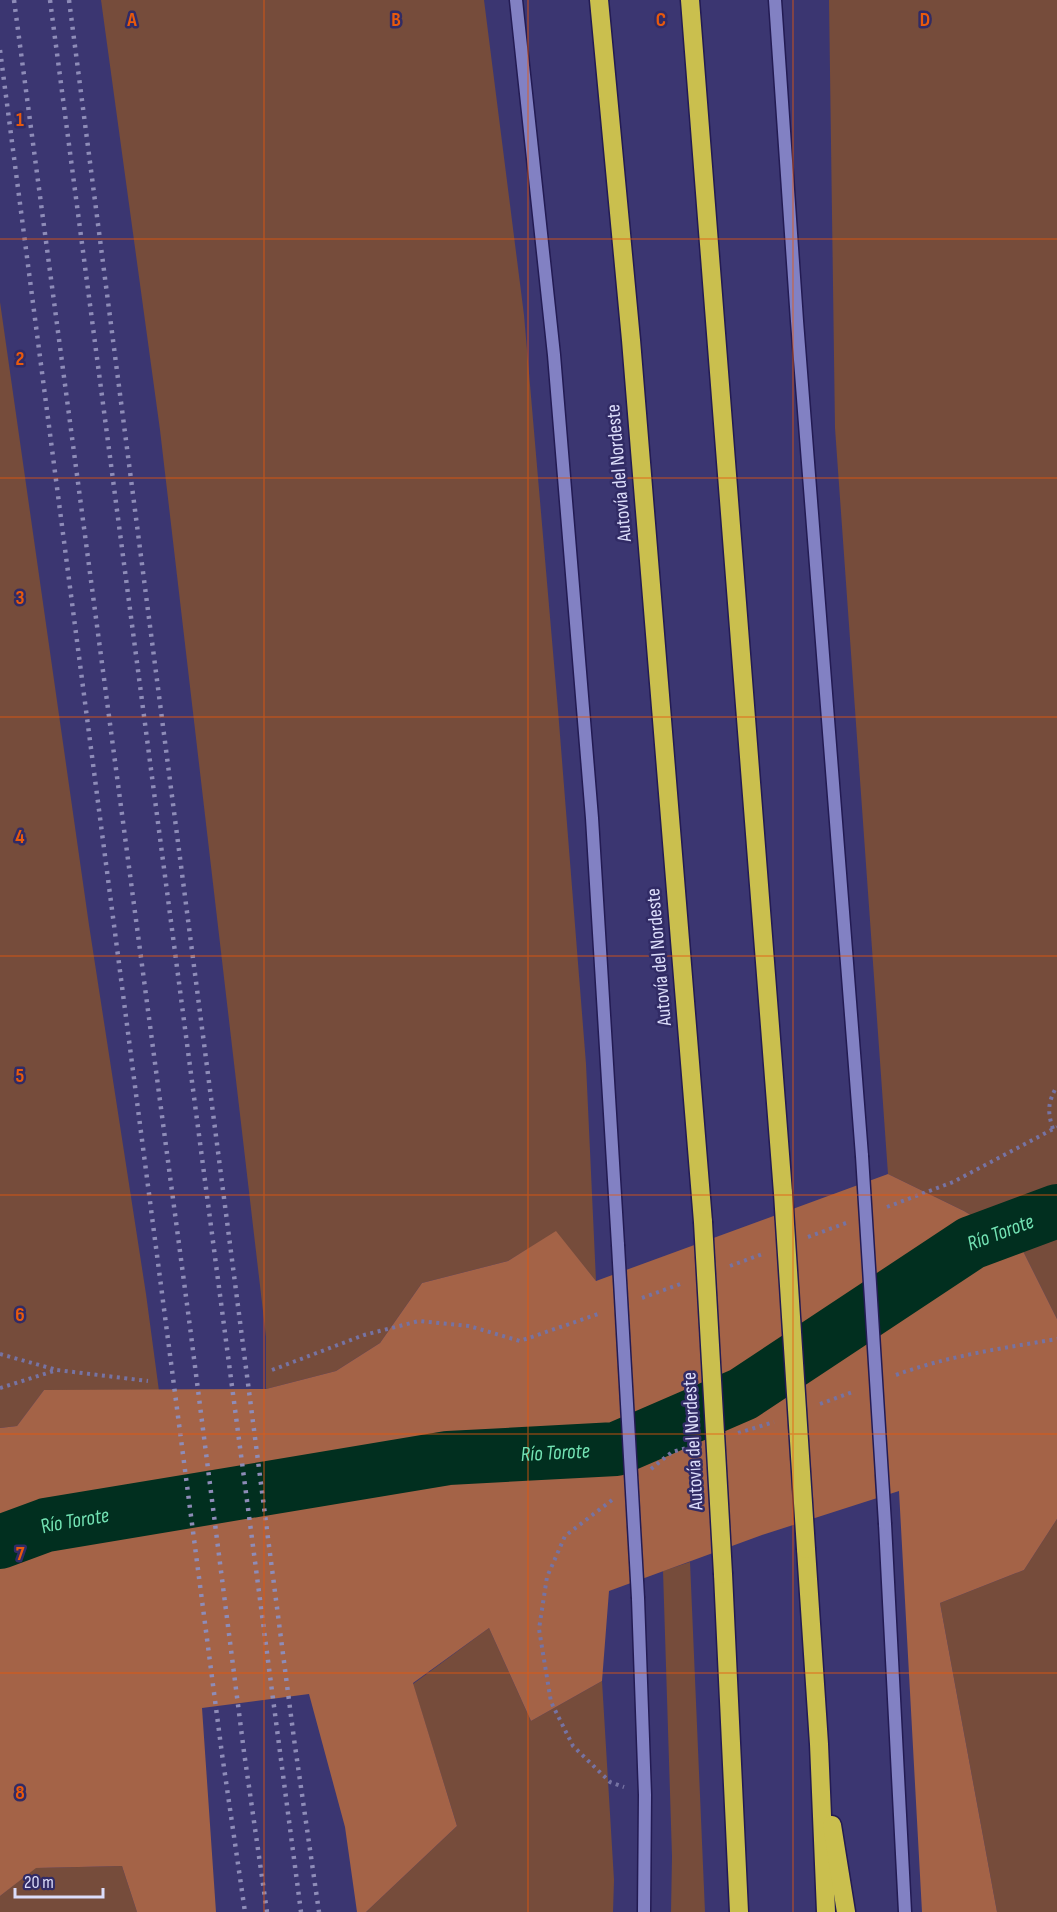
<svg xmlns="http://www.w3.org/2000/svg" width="1057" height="1912" font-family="'Sofia Sans Condensed',sans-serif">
	<rect width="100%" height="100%" fill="#3b3671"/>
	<!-- green -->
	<g fill="#764c3b">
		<polygon points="101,0 484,0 524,315 558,710 586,1064 596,1281 556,1232 508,1261 422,1283 380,1343 336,1371 266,1389 266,1337 160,430"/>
		<polygon points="829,0 1057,0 1057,1319 1020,1245 964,1211 888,1174 835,428"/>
		<polygon points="0,302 89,925 146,1294 159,1391 44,1390 17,1426 0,1428"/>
		<polygon points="1057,1519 1057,1912 997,1912 940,1603 1024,1570"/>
		<polygon points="690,1562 705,1912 671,1912 672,1856 663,1571"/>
		<polygon points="489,1628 531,1721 602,1681 614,1880 613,1912 366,1912 457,1826 413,1684"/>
		<polygon points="122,1866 137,1912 0,1912 0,1896 35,1868"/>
	</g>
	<!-- forest -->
	<polygon fill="#a46347" points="888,1174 964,1211 1020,1245 1057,1319 1057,1519 1024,1570 940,1603 997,1912 922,1912 899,1491 762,1535 609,1591 602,1681 531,1721 489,1628 413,1683 457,1826 366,1912 357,1912 345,1827 309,1694 202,1708 216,1912 137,1912 122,1866 36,1868 0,1896 0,1428 17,1426 44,1390 266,1389 336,1371 380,1343 422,1283 508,1261 556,1231 596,1281"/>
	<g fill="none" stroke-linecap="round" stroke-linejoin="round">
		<!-- river -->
		<path stroke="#012f1f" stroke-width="54" id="s1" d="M0,1542L46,1525L448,1458L616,1449L743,1394L971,1243L1057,1211"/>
		<defs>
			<g id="service">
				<polyline points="775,0 797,321 862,1156"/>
				<polyline points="885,1524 905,1912"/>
			</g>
			<g id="tertiary">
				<polyline points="516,0 554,355 592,818 618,1245"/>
				<polyline points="638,1598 645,1795 644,1912"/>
			</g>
			<g id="motorway">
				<polyline points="599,0 631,340 703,1222"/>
				<polyline points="690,0 783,1193"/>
				<polyline points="806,1549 819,1744 826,1912"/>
				<polyline points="723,1574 739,1912"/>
				<polyline points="832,1825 846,1912"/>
			</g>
		</defs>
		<!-- service casing -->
		<use href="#service" stroke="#231b53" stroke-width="15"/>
		<!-- tertiary casing -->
		<use href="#tertiary" stroke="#231b53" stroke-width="15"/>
		<!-- motorway casing -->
		<use href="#motorway" stroke="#231b53" stroke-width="21"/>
		<!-- path -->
		<g stroke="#7673a3" stroke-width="4" stroke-dasharray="3 4.5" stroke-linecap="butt">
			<path d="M1053,1129C1047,1111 1048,1102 1057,1086"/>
			<polyline points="887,1207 953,1182 1057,1127"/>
			<polyline points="808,1237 846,1223"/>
			<polyline points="730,1266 765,1253"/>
			<polyline points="642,1298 683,1283"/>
			<polyline points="0,1354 57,1370"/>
			<polyline points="272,1370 364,1335 419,1321 469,1326 520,1341 601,1313"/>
			<path d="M896,1375C947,1356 1003,1348 1057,1339"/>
			<polyline points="0,1388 57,1370 148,1381"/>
			<polyline points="820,1404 855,1391"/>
			<polyline points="738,1433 774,1422"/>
			<polyline points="651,1469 672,1452 694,1446"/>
			<polyline points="612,1500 565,1536 547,1577 539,1629 551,1702 573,1746 610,1782 624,1787"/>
		</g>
		<!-- service -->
		<use href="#service" stroke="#8281c3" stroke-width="12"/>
		<!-- tertiary -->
		<use href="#tertiary" stroke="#8281c3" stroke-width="12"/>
		<!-- motorway -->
		<use href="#motorway" stroke="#cabf4e" stroke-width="18"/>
		<!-- rail -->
		<g stroke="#8e8cb8" stroke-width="4.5" stroke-dasharray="3 6" stroke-linecap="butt">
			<polyline points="14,0 190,1327 244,1752 267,1912"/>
			<polyline points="50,0 301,1912"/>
			<polyline points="69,0 294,1739 319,1912"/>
			<polyline points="0,50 222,1754 245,1912"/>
		</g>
		<defs>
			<polyline id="service-bridge" points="862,1156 885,1524"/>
			<polyline id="tertiary-bridge" points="618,1245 638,1598"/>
			<g id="motorway-bridge">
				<polyline points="783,1193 806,1549"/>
				<polyline points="703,1222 723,1574"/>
			</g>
		</defs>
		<!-- service-bridge casing -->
		<use href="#service-bridge" stroke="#231b53" stroke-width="15" stroke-linecap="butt"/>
		<!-- tertiary-bridge casing -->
		<use href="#tertiary-bridge" stroke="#231b53" stroke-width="15" stroke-linecap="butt"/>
		<!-- motorway-bridge casing -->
		<use href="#motorway-bridge" stroke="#231b53" stroke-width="21" stroke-linecap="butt"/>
		<!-- service-bridge -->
		<use href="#service-bridge" stroke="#8281c3" stroke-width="12"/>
		<!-- tertiary-bridge -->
		<use href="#tertiary-bridge" stroke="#8281c3" stroke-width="12"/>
		<!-- motorway-bridge -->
		<use href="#motorway-bridge" stroke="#cabf4e" stroke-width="18"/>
	</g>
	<!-- grid -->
	<path fill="none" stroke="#e8590c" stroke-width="1.5" stroke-opacity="0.55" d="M264,0V1912M528,0V1912M793,0V1912M0,239H1057M0,478H1057M0,717H1057M0,956H1057M0,1195H1057M0,1434H1057M0,1673H1057"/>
	<g text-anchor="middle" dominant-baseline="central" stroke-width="5" stroke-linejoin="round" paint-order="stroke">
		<!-- street labels -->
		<g font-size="20" fill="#dcddfa" stroke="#312b65">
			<text transform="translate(619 473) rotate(-95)">Autovía del Nordeste</text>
			<text transform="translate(659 957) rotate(-95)">Autovía del Nordeste</text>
			<text transform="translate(693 1441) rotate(-93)">Autovía del Nordeste</text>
		</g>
		<!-- water labels -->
		<g font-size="21" font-style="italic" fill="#73e3b4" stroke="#312b65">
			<text stroke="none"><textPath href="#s1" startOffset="1068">Río Torote</textPath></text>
			<text stroke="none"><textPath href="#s1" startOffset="564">Río Torote</textPath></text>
			<text stroke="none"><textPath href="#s1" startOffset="78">Río Torote</textPath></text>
		</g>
	</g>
	<g font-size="20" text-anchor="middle" font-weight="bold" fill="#e8590c" stroke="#312b65" stroke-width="5" stroke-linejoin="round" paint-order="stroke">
		<text x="132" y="26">A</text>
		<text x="396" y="26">B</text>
		<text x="661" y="26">C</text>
		<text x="925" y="26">D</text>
		<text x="20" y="126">1</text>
		<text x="20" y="365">2</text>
		<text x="20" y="604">3</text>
		<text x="20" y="843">4</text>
		<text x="20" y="1082">5</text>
		<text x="20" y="1321">6</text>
		<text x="20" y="1560">7</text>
		<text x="20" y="1799">8</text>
	</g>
	<!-- scale -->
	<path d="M15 1888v9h88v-9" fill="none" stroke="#dcddfa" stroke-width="3"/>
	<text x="24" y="1888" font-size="18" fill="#dcddfa" stroke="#312b65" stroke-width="4.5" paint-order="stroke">20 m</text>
</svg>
